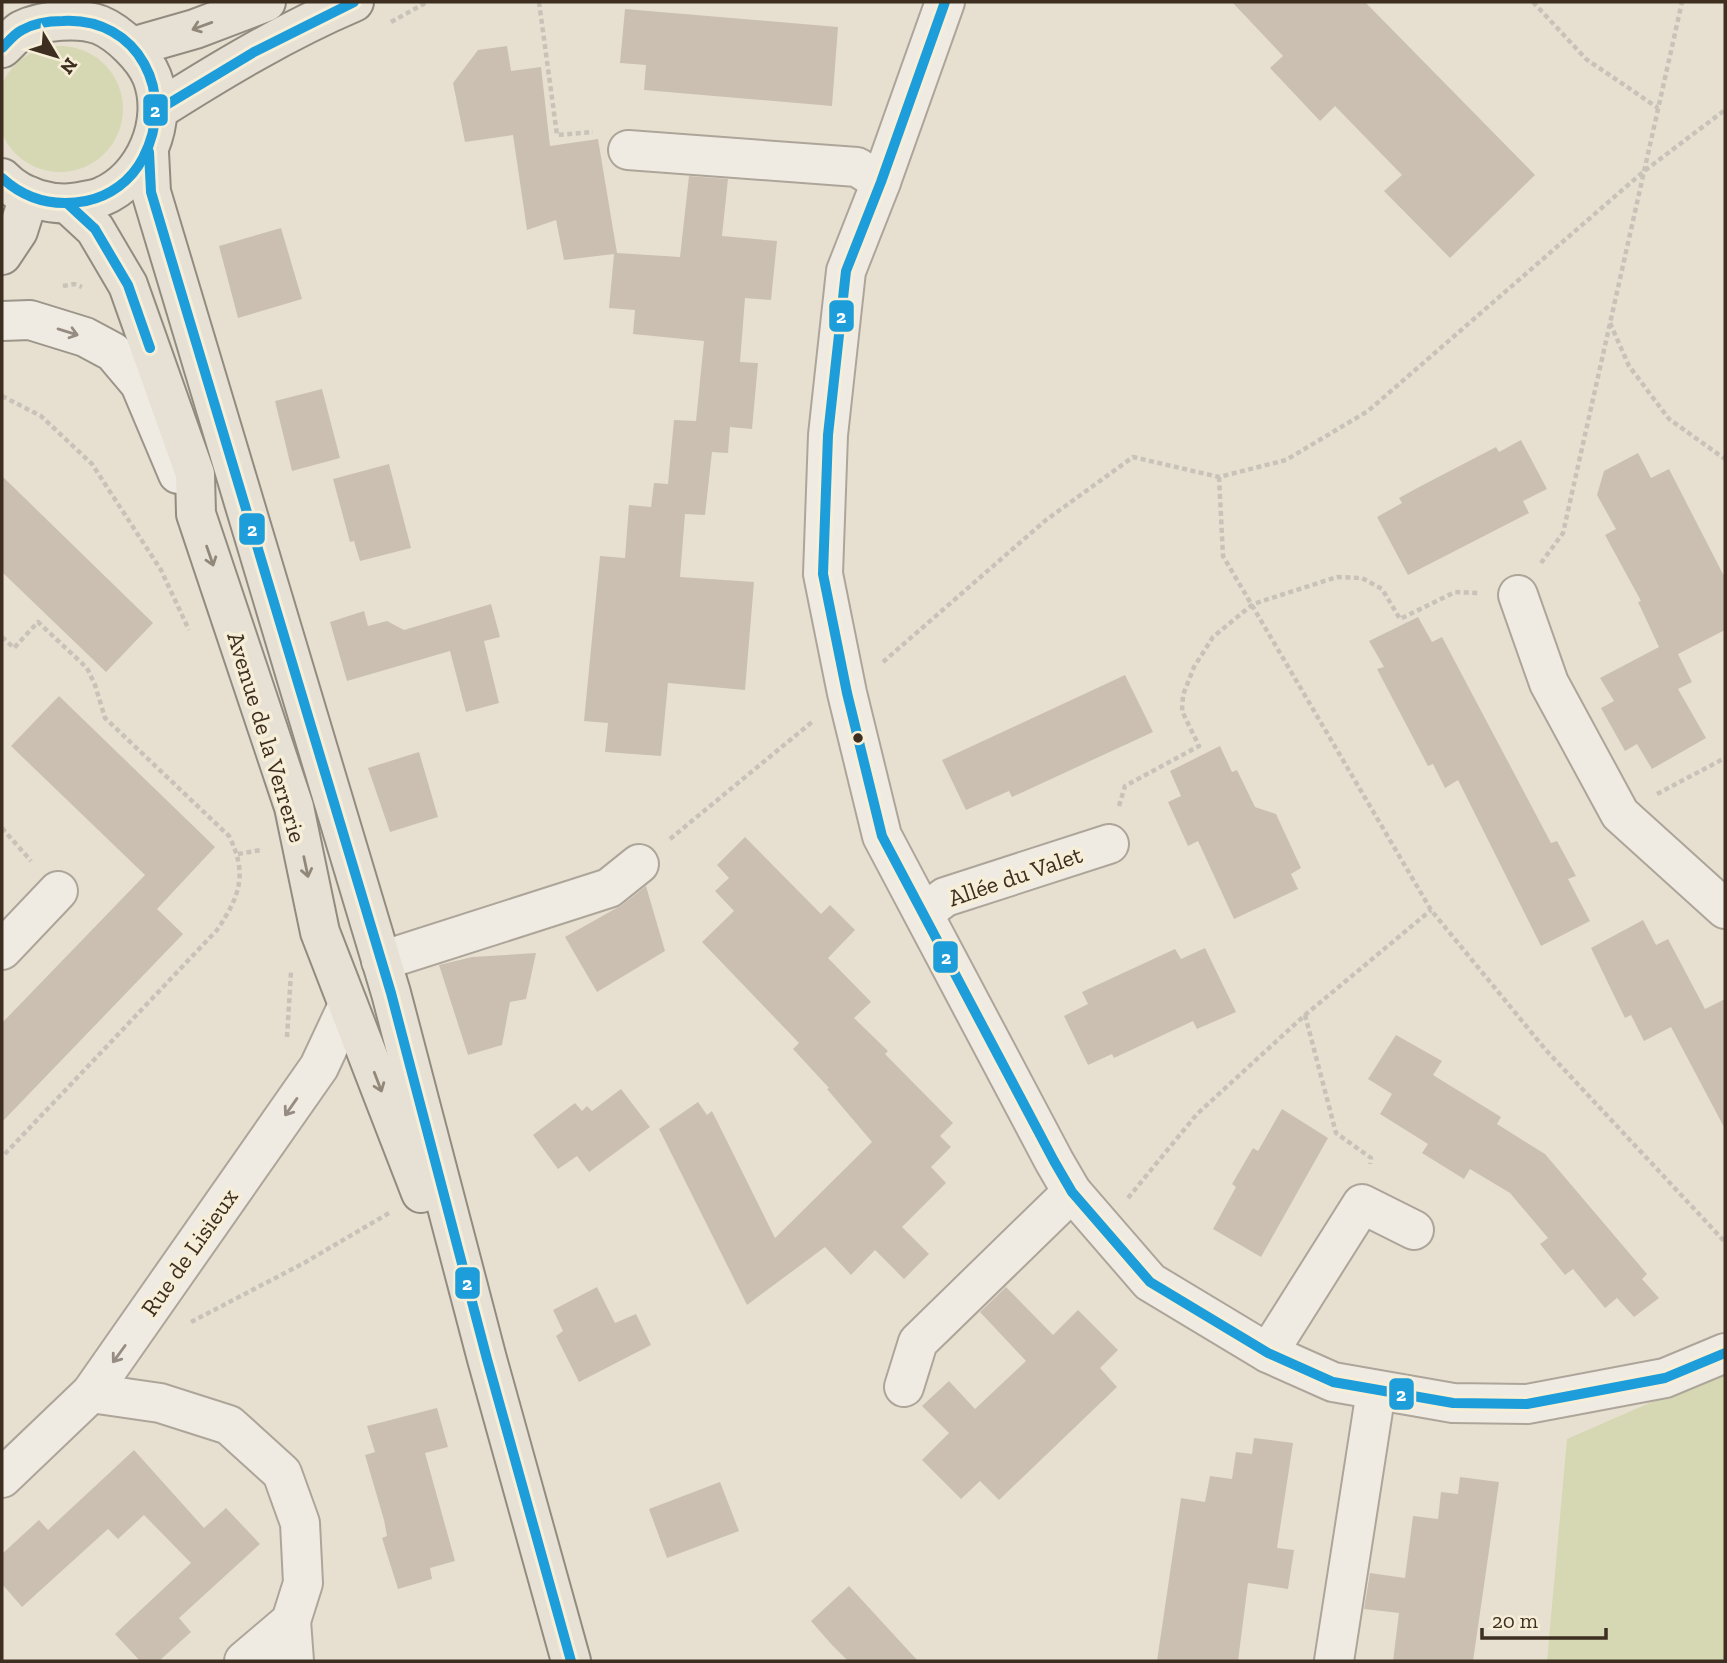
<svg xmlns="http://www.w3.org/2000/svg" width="1727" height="1663" font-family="'Zilla Slab',serif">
	<rect width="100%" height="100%" fill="#e7e0d1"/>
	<!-- green -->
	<g fill="#d6d7b3">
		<circle cx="60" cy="109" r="63"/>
		<polygon points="1725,1370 1725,1661 1547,1661 1567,1439"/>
	</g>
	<!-- building -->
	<g fill="#cbbfb2">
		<polygon points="1232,2 1365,2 1535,175 1450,258 1384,191 1402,175 1335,106 1320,121 1270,68 1283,56"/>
		<polygon points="625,9 838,27 832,106 644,90 646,65 620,63"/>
		<polygon points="507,46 511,71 541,67 550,146 598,139 617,253 680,257 689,176 728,179 722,236 777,241 771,300 745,298 740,362 758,363 752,429 730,427 728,453 712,452 705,515 685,514 680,577 754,582 745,690 668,683 661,756 605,752 608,723 584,721 600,556 625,558 629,505 651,507 654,483 668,484 674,420 696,421 704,341 633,334 635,310 609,308 614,254 564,260 556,220 527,230 513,135 465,142 453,83 478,50"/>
		<polygon points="281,228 302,299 238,318 219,246"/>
		<polygon points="322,389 340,458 292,471 275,401"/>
		<polygon points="1521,440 1547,489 1523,501 1529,513 1408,575 1377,517 1402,503 1399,498 1419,487 1496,447 1499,452"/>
		<polygon points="1638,453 1651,478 1669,469 1725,578 1725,630 1678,654 1692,682 1678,689 1706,738 1652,769 1637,744 1625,751 1601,708 1614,701 1600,678 1659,647 1638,602 1641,601 1605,535 1616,529 1597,495 1604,471"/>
		<polygon points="389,464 411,548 360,561 354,541 350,542 333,479"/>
		<polygon points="2,476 153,623 106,672 2,572"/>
		<polygon points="491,604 500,637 484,641 499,703 466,712 450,651 347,681 330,622 364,611 368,626 387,621 404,630"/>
		<polygon points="1418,617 1432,642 1442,637 1551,843 1557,841 1576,876 1568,879 1590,921 1541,946 1458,780 1445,788 1433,764 1428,766 1377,669 1384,667 1369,641"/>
		<polygon points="1125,675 1153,732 1012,797 1009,791 966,810 942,760"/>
		<polygon points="59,696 215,847 157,909 183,934 2,1122 2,1023 145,875 11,746"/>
		<polygon points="1220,746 1232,772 1237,770 1255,807 1276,814 1301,868 1291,874 1298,889 1234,919 1198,841 1188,846 1168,802 1181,796 1170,771"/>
		<polygon points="419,752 438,817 390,832 368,768"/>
		<polygon points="745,837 821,914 830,905 855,930 828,958 871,1002 854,1018 888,1051 885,1054 953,1123 940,1136 951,1147 931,1167 946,1183 902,1227 929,1254 904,1279 875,1250 851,1275 825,1247 747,1305 659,1129 698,1102 707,1115 712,1111 775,1238 872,1142 827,1089 829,1088 793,1049 799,1043 702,942 734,911 715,891 729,878 717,865"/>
		<polygon points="646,886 665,951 597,992 565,937 622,905"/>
		<polygon points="1643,920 1656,945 1668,939 1705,1009 1725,999 1725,1129 1671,1027 1644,1041 1631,1015 1625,1018 1591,948"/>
		<polygon points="1205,948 1236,1012 1197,1029 1193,1021 1114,1058 1112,1054 1088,1065 1064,1016 1088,1004 1082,992 1175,949 1181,959"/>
		<polygon points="536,953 526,999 510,1002 502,1045 468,1055 439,965 472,957"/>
		<polygon points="1396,1035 1442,1061 1433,1075 1501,1117 1497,1124 1545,1154 1647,1274 1642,1279 1659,1298 1634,1317 1617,1298 1605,1308 1573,1269 1565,1275 1540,1244 1548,1238 1510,1193 1470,1169 1464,1179 1422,1153 1428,1144 1380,1114 1392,1094 1368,1079"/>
		<polygon points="621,1089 650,1127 589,1172 577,1156 558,1169 533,1135 575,1103 582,1111 587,1106 592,1111"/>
		<polygon points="1282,1109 1328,1138 1261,1257 1213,1229 1236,1187 1232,1184 1253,1148 1258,1151"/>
		<polygon points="597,1287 615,1323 636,1314 651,1345 579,1382 556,1336 563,1331 553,1310"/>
		<polygon points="1006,1287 1053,1335 1078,1310 1118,1350 1100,1368 1117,1387 999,1500 980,1481 961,1499 922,1460 949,1433 922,1406 949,1381 975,1409 1026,1361 980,1312"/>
		<polygon points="437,1408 448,1447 425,1453 455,1561 430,1568 432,1579 398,1589 382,1538 387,1536 384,1520 365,1455 375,1452 367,1426"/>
		<polygon points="1254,1438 1293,1443 1277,1548 1294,1550 1288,1589 1248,1583 1238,1661 1157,1661 1181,1498 1205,1502 1210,1476 1232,1479 1236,1452 1252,1454"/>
		<polygon points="134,1450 204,1528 226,1508 260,1544 179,1618 191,1632 159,1661 140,1661 115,1634 191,1563 144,1515 118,1539 108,1529 22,1607 2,1584 2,1554 39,1520 48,1530"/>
		<polygon points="1460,1477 1499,1482 1473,1661 1393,1661 1399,1613 1364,1609 1370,1573 1405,1578 1413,1516 1438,1519 1441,1492 1458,1494"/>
		<polygon points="720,1482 739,1531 667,1558 649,1509"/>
		<polygon points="849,1586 918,1661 848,1661 832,1645 811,1621"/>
	</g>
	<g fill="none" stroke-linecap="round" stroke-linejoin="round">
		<defs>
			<g id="street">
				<polyline points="945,2 881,182 846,271 828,435 823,574 847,693 882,836 1054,1161 1072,1192 1150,1282 1268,1353 1333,1382 1453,1403 1527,1404 1665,1378 1725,1353"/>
				<polyline points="628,150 857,167 881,182"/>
				<polyline points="1518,595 1549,683 1620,814 1725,909"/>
				<polyline points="924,913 945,897 1109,844"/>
				<polyline points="2,950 58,891"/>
				<polyline points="381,961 609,888 639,864"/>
				<polyline points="1268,1353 1362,1204 1414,1230"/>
				<polyline points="904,1387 918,1342 1072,1192"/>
				<polyline points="91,1393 160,1403 229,1425 282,1473 300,1523 303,1583 291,1621 244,1661"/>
				<polyline points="2,1478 91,1393 319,1067 348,1005"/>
				<polyline points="291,1621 294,1661"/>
				<polyline points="1334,1661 1376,1391"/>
			</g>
			<polyline id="secondary" points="2,321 30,320 85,337 113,352 140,384 178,474"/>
			<g id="primary">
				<polyline points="132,47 195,29 266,2"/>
				<path d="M2,48C8,43 15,34 22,30C42,20 79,17 100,25C119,33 144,57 152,77C169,121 145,179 101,197C94,200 86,200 80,202C53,207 21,198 2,178"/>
				<path d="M158,110C221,70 286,31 354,2"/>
				<polyline points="149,152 151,192 391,993 487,1359 571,1661"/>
				<polyline points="68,204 95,229 128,285 195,474 196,514 294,807 320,932 421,1193"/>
				<polyline points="2,255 18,231 29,196"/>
			</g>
		</defs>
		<!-- street casing -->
		<use href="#street" stroke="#ada599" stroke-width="42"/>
		<!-- secondary casing -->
		<use href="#secondary" stroke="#9c958a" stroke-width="42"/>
		<!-- primary casing -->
		<use href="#primary" stroke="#928b80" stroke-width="42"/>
		<!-- path -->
		<g stroke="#c8c2b9" stroke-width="4.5" stroke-dasharray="5 3.5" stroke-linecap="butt">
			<polyline points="539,2 557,135 593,132"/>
			<polyline points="1533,2 1586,59 1658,108"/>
			<polyline points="391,22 427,2"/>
			<polyline points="63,286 74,284 82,287"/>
			<polyline points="1610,323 1629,366 1669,419 1725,459"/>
			<polyline points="2,396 41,416 92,464 161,570 189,630"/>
			<polyline points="1219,477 1223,556 1431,910 1545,1049 1725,1242"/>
			<polyline points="1541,563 1563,533 1682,2"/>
			<path d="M2,637L14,648L38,622L87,668L95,685L105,718L229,836C248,874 240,896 217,930L2,1157"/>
			<polyline points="883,662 1046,520 1133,457 1219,477 1286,460 1368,411 1643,172 1725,110"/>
			<polyline points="1657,794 1725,758"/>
			<polyline points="1119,806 1125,786 1199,746 1182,711 1183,695 1194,667 1213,637 1253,604 1337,577 1362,578 1382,589 1400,619 1455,592 1478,593"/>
			<polyline points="2,828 31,861"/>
			<polyline points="670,839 812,722"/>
			<polyline points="238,854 261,850"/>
			<polyline points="1305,1015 1336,1133 1371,1158 1370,1164"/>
			<polyline points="287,1037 291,972"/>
			<polyline points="1128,1198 1197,1114 1305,1015 1431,910"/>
			<polyline points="191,1322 304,1263 389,1213"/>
		</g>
		<!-- street -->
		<use href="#street" stroke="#efebe3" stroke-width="38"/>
		<!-- secondary -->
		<use href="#secondary" stroke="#efebe3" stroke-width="38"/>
		<!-- primary -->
		<use href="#primary" stroke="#e6e1d4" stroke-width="38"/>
		<defs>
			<g id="bus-1">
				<polyline points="945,2 881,182 846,271 828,435 823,574 847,693 882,836 1054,1161 1072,1192 1150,1282 1268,1353 1333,1382 1453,1403 1527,1404 1665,1378 1725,1353"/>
				<path d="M2,48C8,42 14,34 22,30C34,23 49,21 63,21C139,17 177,94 143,158C131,181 110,196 86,201C54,207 25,199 2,178"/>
				<polyline points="158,110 254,52 354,2"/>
				<polyline points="149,152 151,192 391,993 487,1359 571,1661"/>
				<polyline points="68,204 95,229 128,285 150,348"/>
			</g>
		</defs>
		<!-- bus-1 casing -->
		<use href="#bus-1" stroke="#f7eed8" stroke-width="16"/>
		<!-- bus-1 -->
		<use href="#bus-1" stroke="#1d9dd9" stroke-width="10"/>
	</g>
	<!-- one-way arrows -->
	<defs><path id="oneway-shaft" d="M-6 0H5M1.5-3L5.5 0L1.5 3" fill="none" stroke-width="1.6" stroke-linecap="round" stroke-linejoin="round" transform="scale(1.75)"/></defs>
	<g stroke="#92887a">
		<use href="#oneway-shaft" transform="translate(202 26) rotate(160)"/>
		<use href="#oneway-shaft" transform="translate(210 556) rotate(71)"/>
		<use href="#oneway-shaft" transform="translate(306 867) rotate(78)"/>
		<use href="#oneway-shaft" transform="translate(378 1082) rotate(69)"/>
	</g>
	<g stroke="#968c82">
		<use href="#oneway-shaft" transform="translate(68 332) rotate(17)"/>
		<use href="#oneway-shaft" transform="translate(291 1107) rotate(125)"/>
		<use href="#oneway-shaft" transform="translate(119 1354) rotate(126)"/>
	</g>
	<!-- markers -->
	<circle fill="#3d2e20" stroke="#f7eed8" stroke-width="2.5" cx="858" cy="738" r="6"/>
	<g text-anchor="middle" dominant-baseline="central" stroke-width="7" stroke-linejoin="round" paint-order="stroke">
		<!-- street labels -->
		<g font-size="24" fill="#3d2e20" stroke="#f7eed8">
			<text transform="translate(267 737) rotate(73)">Avenue de la Verrerie</text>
			<text transform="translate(1015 876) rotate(-19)">Allée du Valet</text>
			<text transform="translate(189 1252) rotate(-55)">Rue de Lisieux</text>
		</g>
	</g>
	<g stroke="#f7eed8" stroke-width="2.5">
		<rect x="142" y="93" width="27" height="34" rx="7" fill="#1d9dd9"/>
		<rect x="828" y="299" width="27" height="34" rx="7" fill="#1d9dd9"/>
		<rect x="238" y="512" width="28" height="34" rx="7" fill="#1d9dd9"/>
		<rect x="932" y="940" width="27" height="34" rx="7" fill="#1d9dd9"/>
		<rect x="454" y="1266" width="27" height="34" rx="7" fill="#1d9dd9"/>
		<rect x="1388" y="1377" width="27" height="34" rx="7" fill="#1d9dd9"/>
	</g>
	<g font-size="19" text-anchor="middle" font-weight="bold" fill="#fff">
		<text x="155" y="117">2</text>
		<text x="841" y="323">2</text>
		<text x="252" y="536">2</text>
		<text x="946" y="964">2</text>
		<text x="467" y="1290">2</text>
		<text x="1401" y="1401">2</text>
	</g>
	<!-- border -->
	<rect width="1727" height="1663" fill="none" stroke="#3d2e20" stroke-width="7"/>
	<!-- north arrow -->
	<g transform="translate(56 56) rotate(128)" stroke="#f7eed8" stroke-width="5" paint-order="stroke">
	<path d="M0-5L12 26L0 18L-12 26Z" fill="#3d2e20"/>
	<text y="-10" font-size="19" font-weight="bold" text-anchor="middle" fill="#3d2e20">N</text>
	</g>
	<!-- scale -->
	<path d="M1482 1628v10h124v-10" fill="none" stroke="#3d2e20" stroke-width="3.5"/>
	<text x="1492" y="1628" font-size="21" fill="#3d2e20" stroke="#f7eed8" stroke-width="5" paint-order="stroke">20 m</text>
</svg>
